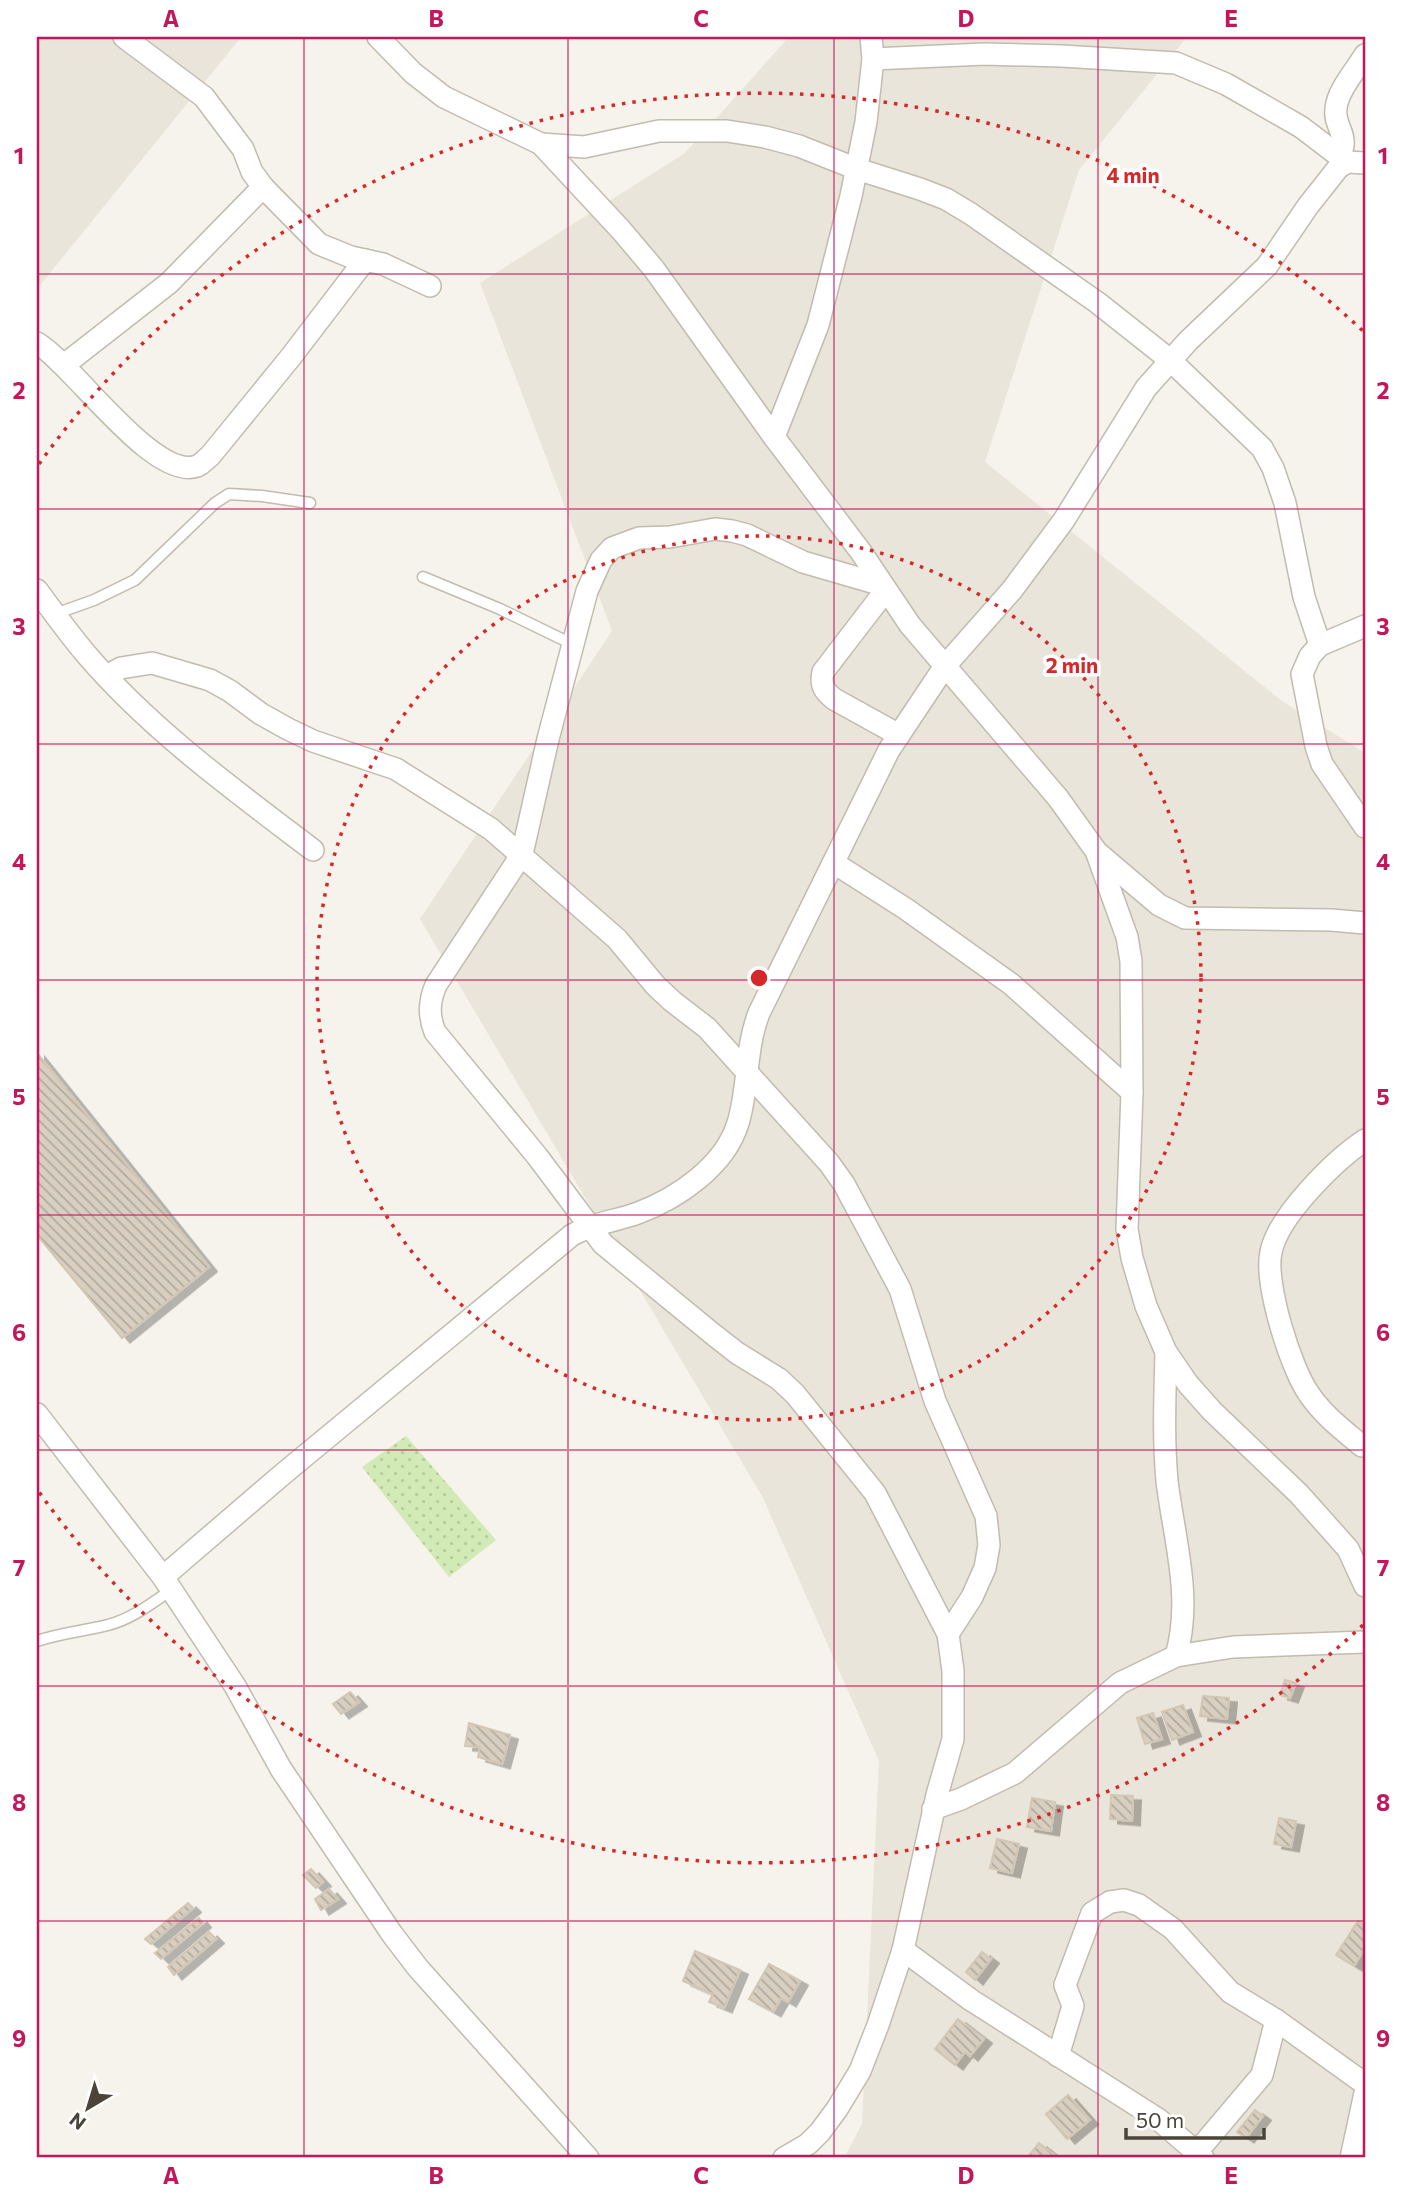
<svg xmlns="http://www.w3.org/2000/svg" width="1402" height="2195" font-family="Commissioner,sans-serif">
	<defs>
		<pattern id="garden-dots" width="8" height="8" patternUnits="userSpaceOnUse" patternTransform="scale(1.75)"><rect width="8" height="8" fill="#d2eab5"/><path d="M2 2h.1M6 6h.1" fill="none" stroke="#b6ca9c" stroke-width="1.8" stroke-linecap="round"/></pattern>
		<pattern id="building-back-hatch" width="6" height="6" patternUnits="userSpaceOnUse" patternTransform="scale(1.75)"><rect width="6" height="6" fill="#d8cfc1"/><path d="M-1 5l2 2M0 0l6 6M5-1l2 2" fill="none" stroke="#b1aa9e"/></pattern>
		<filter id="shadow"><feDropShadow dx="8" dy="4.5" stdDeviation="0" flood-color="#0004"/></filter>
	</defs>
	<rect width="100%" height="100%" fill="#f6f3ec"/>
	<!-- residential -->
	<g fill="#eae5da">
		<polygon points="37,37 241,37 37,289"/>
		<polygon points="789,37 1187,37 1079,170 985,462 1282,701 1365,753 1365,2158 844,2158 862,2124 879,1761 763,1498 420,919 612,631 480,283 685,153"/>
	</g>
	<!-- garden -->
	<polygon fill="url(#garden-dots)" points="406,1436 496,1540 449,1577 362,1467"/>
	<!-- building -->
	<g fill="url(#building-back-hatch)" stroke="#d3c7b4" stroke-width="2" filter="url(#shadow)">
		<polygon points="37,1053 209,1267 122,1338 37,1235"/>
		<polygon points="1285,1680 1296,1683 1290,1698 1280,1695"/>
		<polygon points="350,1692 359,1702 341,1714 333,1704"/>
		<polygon points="1203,1696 1229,1698 1227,1719 1200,1716"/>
		<polygon points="1183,1705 1193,1732 1172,1740 1162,1712"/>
		<polygon points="1153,1713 1162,1739 1145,1744 1137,1718"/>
		<polygon points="469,1723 510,1735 502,1764 478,1757 480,1747 465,1746"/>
		<polygon points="1111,1795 1133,1796 1132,1821 1110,1819"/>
		<polygon points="1032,1798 1055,1802 1051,1831 1027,1827"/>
		<polygon points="1279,1818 1296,1821 1291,1847 1274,1844"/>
		<polygon points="997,1839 1019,1844 1012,1873 990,1868"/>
		<polygon points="311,1869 323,1882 316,1888 303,1875"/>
		<polygon points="329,1889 338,1899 321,1910 315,1899"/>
		<polygon points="188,1903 193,1908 151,1944 145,1939"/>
		<polygon points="199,1918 203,1923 161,1959 155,1953"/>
		<polygon points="1358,1921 1365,1926 1365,1948 1354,1966 1336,1955"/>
		<polygon points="209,1932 216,1939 174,1975 168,1967"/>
		<polygon points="695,1951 740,1970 724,2008 709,2002 713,1994 683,1981"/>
		<polygon points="982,1952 991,1959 975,1980 966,1972"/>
		<polygon points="769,1964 800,1981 788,2002 781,1998 773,2012 749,1999"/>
		<polygon points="958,2019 984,2039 970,2056 965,2052 955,2065 935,2049"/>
		<polygon points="1068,2095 1090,2120 1067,2139 1046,2114"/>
		<polygon points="1255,2110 1263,2116 1246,2138 1237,2132"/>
		<polygon points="1039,2143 1057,2157 1056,2158 1027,2158"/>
	</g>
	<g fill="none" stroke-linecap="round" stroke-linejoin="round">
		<defs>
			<g id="lane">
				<polyline points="423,577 500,609 572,644"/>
				<polyline points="55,614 94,600 135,580 215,503 229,494 262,496 310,503"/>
				<path d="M37,1641C60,1633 84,1631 108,1625C131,1619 151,1604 171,1590"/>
			</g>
			<g id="street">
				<polyline points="124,37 204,97 243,149 252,172 263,187 319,244 351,257 383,264 430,286"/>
				<polyline points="378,37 413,73 444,97 541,144 621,230 654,269 774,437 861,552 910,625 1058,798 1096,851 1127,937 1131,961 1132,1092 1127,1229 1132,1258 1146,1306 1166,1352 1188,1384 1212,1411 1299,1494 1348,1549 1365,1586"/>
				<polyline points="873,59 984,54 1062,56 1176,63 1226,84 1301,127 1347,162"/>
				<polyline points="541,144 584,147 659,131 727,131 765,137 799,146 857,169 920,189 946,199 971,214 1098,303 1170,360 1262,448 1273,468 1285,503 1304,597 1320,645"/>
				<path d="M1340,155C1350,135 1333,126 1336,108C1338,90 1356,70 1365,55"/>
				<path d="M37,343C73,364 154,482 197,466C201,465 206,459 210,456L290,358L365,260"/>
				<polyline points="64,365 169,283 263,187"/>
				<polyline points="774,437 818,325 851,196 866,122 873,59 871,37"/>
				<path d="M37,590C53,612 69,634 86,654C151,730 234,790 313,850"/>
				<path d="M886,590L823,672C820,685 824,691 834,699L899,735"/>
				<polyline points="1365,626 1320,645 1310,656 1302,674 1316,746 1322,764 1365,827"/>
				<polyline points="107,676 121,668 152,663 210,680 230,691 261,714 288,729 313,741 396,769 491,829 617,939 655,985 672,1001 707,1028 829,1163 844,1184 900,1289 935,1401 986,1516 989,1545 985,1568 972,1597 948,1634"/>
				<polyline points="1099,854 1159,905 1185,918 1331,920 1365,923"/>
				<polyline points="834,863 906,909 1011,984 1132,1092"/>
				<path d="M1166,1352C1165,1395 1163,1437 1167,1481C1174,1539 1193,1598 1176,1656"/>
				<polyline points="37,1414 163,1577 235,1686 281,1769 392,1934 418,1968 588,2158"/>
				<path d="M1362,1446C1343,1430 1323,1415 1309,1394C1291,1369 1264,1283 1271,1252C1278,1216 1335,1160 1365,1140"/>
				<path d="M163,1577L283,1474L572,1235C593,1223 616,1221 638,1213C678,1198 725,1166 738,1123C749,1087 745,1049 759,1013L889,750L945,666L1012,590L1064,520L1146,388L1188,341L1267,266L1308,206L1338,168L1347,162L1365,163"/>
				<polyline points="933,1809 961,1799 1015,1773 1120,1683 1176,1656 1233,1647 1365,1642"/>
				<polyline points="903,1950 971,2000 1158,2119 1203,2158"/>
				<polyline points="1058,2056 1073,2006 1065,1985 1092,1913 1110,1902 1124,1900 1139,1905 1173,1929 1230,1992 1276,2020 1365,2084"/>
				<polyline points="1196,2153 1262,2075 1276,2020"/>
				<path d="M784,2158L808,2144L820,2132L837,2109L860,2071L878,2025L903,1950L937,1795L953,1739V1671L948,1634L875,1493L795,1394L779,1379L737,1353L714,1335L603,1244L537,1156L435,1032C428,1015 429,1001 436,985L522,854L548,739L587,591L601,560L612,548L639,538L670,537L715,529L732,531L747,535L803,562L882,585"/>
				<polyline points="1351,2158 1365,2093"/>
			</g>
		</defs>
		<!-- lane casing -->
		<use href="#lane" stroke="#c2bbae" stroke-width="13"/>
		<!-- street casing -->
		<use href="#street" stroke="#c2bbae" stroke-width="24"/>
		<!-- lane -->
		<use href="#lane" stroke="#fff" stroke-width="10"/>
		<!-- street -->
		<use href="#street" stroke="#fff" stroke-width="21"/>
	</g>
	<!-- grid -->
	<path fill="none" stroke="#c2185b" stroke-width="2" stroke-opacity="0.55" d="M304,37V2158M568,37V2158M834,37V2158M1098,37V2158M37,274H1365M37,509H1365M37,744H1365M37,980H1365M37,1215H1365M37,1450H1365M37,1686H1365M37,1921H1365"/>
	<!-- distance rings -->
	<g fill="none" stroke="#d62828" stroke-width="3.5" stroke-dasharray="3.5 7">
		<circle cx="759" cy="978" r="442"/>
		<path d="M1363 1625A885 885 0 0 1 39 1492M39 464A885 885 0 0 1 1363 331"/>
	</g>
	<circle cx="759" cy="978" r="10" fill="#d62828" stroke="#fff" stroke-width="3.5"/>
	<g font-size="21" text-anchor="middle" font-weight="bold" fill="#d62828" stroke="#fff" stroke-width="7" stroke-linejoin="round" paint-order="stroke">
		<text x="1133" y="183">4 min</text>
		<text x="1072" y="673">2 min</text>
	</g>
	<!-- border -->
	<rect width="1402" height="2195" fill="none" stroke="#ffffff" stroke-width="77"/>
	<!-- north arrow -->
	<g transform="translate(88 2108) rotate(218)" stroke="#ffffff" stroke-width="5" paint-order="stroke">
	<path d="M0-5L12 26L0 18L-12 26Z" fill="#4b4439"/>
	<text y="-10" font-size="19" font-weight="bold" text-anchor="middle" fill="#4b4439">N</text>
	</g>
	<!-- scale -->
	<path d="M1126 2128v10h138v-10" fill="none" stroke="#4b4439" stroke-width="3.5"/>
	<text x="1136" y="2128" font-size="21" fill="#4b4439" stroke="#ffffff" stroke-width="5" paint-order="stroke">50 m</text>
	<rect x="38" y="38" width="1326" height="2118" fill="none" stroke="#c2185b" stroke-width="2.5"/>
	<g font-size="23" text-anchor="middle" font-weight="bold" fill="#c2185b">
		<text x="171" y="27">A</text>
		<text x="436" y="27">B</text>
		<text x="701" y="27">C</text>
		<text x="966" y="27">D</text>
		<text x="1231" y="27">E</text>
		<text x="19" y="164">1</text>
		<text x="1383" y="164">1</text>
		<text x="19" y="399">2</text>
		<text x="1383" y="399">2</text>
		<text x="19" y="635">3</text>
		<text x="1383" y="635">3</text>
		<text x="19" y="870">4</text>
		<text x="1383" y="870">4</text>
		<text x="19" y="1105">5</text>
		<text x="1383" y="1105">5</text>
		<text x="19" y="1341">6</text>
		<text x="1383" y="1341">6</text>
		<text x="19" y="1576">7</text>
		<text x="1383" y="1576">7</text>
		<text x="19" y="1811">8</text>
		<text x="1383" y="1811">8</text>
		<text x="19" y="2047">9</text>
		<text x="1383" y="2047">9</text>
		<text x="171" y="2184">A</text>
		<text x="436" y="2184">B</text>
		<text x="701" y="2184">C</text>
		<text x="966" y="2184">D</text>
		<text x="1231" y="2184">E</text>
	</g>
</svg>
